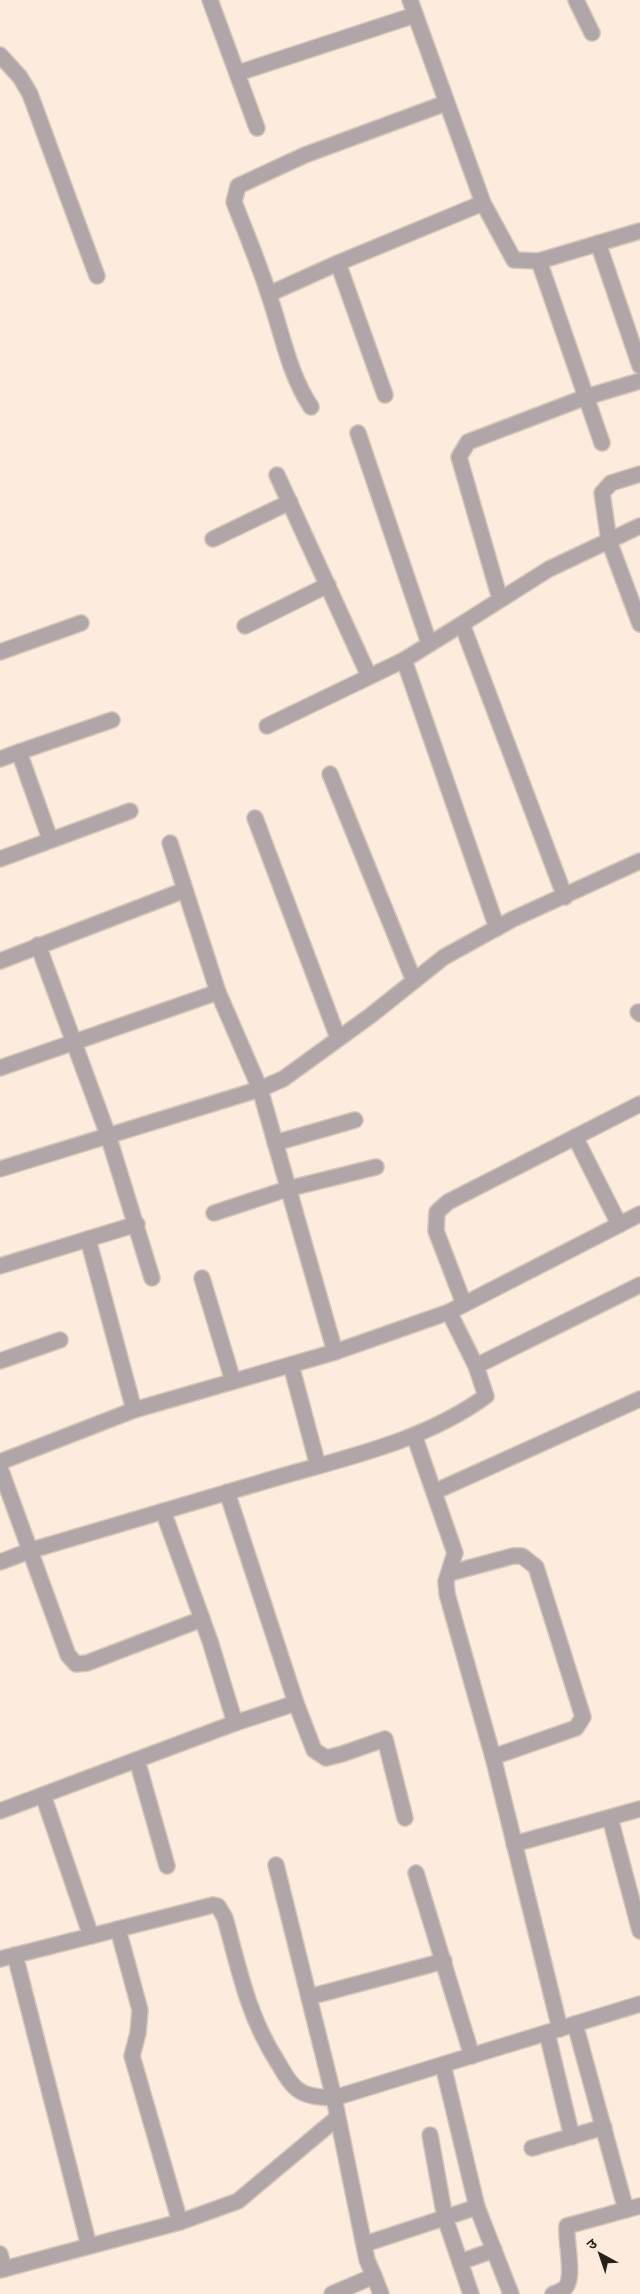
<svg xmlns="http://www.w3.org/2000/svg" width="640" height="2294" font-family="Helvetica,'Noto Sans Devanagari',sans-serif">
	<rect width="100%" height="100%" fill="#fdecde"/>
	<g fill="none" stroke-linecap="round" stroke-linejoin="round">
		<defs>
			<g id="street">
				<polyline points="210,0 257,128"/>
				<polyline points="410,0 483,203 514,260 539,261 640,231"/>
				<polyline points="576,0 592,33"/>
				<polyline points="0,55 20,77 30,94 97,276"/>
				<polyline points="238,73 415,15"/>
				<polyline points="598,243 640,366"/>
				<polyline points="539,261 602,443"/>
				<polyline points="338,263 385,395"/>
				<polyline points="269,294 338,263 483,203"/>
				<path d="M311,407C289,374 282,333 269,295C259,264 246,233 234,202L238,186L305,155L446,103"/>
				<polyline points="358,433 429,643"/>
				<polyline points="640,474 611,483 602,493 609,541 640,624"/>
				<polyline points="277,475 369,676"/>
				<polyline points="213,539 290,502"/>
				<polyline points="500,599 459,457 468,442 586,397 640,381"/>
				<polyline points="462,624 404,660 497,928"/>
				<polyline points="245,626 328,585"/>
				<polyline points="0,652 81,623"/>
				<polyline points="267,726 404,660"/>
				<polyline points="0,759 19,752"/>
				<polyline points="330,774 414,981"/>
				<polyline points="255,818 338,1038"/>
				<polyline points="50,839 19,752 112,720"/>
				<polyline points="170,843 218,992 260,1089 335,1352"/>
				<polyline points="0,859 130,811"/>
				<polyline points="565,897 462,624 549,569 640,526"/>
				<polyline points="38,945 108,1135 152,1278"/>
				<polyline points="0,961 185,890"/>
				<polyline points="638,1012 640,1014"/>
				<polyline points="0,1068 218,992"/>
				<polyline points="575,1137 619,1224"/>
				<polyline points="275,1143 355,1120"/>
				<polyline points="0,1169 260,1089 283,1079 370,1016 444,957 513,919 640,861"/>
				<polyline points="214,1213 287,1189 376,1167"/>
				<polyline points="88,1239 134,1410"/>
				<polyline points="0,1266 137,1224"/>
				<polyline points="202,1278 233,1381"/>
				<polyline points="464,1304 436,1231 437,1212 448,1202 640,1104"/>
				<polyline points="0,1361 60,1340"/>
				<polyline points="291,1365 318,1466"/>
				<polyline points="476,1366 640,1285"/>
				<polyline points="414,1435 455,1553 446,1581 447,1594 493,1757 560,2029"/>
				<polyline points="0,1462 134,1410 335,1352 449,1312 640,1214"/>
				<polyline points="0,1468 68,1655 76,1664 87,1663 202,1619"/>
				<polyline points="227,1492 296,1703 314,1750 326,1758 342,1754 385,1739 405,1818"/>
				<polyline points="434,1492 640,1399"/>
				<path d="M0,1562L32,1550C114,1526 196,1501 279,1477C349,1457 426,1440 486,1396L476,1366L449,1312"/>
				<polyline points="450,1573 513,1556 522,1556 536,1567 583,1717 576,1728 493,1757"/>
				<polyline points="235,1723 296,1703"/>
				<polyline points="137,1760 167,1866"/>
				<polyline points="0,1811 235,1723 210,1641 163,1511"/>
				<polyline points="610,1818 640,1931"/>
				<polyline points="514,1844 640,1809"/>
				<polyline points="276,1865 334,2098 367,2260 374,2276 332,2294"/>
				<polyline points="416,1873 472,2056"/>
				<polyline points="118,1929 140,2010 138,2033 132,2056 180,2222"/>
				<path d="M91,1936L213,1905L218,1906L225,1918C239,1969 248,2016 277,2061C283,2071 288,2082 297,2089C307,2097 321,2097 334,2098L640,2004"/>
				<polyline points="15,1955 89,2246"/>
				<polyline points="0,1959 91,1936 43,1795"/>
				<polyline points="309,1997 444,1961"/>
				<polyline points="575,2024 626,2210"/>
				<polyline points="547,2033 572,2137"/>
				<polyline points="443,2065 477,2207 511,2294"/>
				<polyline points="430,2135 445,2218 460,2262"/>
				<polyline points="532,2148 604,2127"/>
				<polyline points="365,2244 477,2207"/>
				<polyline points="0,2254 4,2269"/>
				<polyline points="0,2270 180,2222 238,2201 337,2118"/>
				<polyline points="374,2276 381,2294"/>
				<polyline points="471,2294 460,2262 494,2250"/>
				<path d="M553,2294C556,2293 561,2291 564,2289C576,2280 565,2240 567,2226L640,2206"/>
			</g>
		</defs>
		<!-- street casing -->
		<use href="#street" stroke="#d6c7bb" stroke-width="18"/>
		<!-- street -->
		<use href="#street" stroke="#b0a6a7" stroke-width="15"/>
	</g>
	<!-- north arrow -->
	<g transform="translate(600 2254) rotate(320)" stroke="#fdecde" stroke-width="4" paint-order="stroke">
	<path d="M0-4L9 19L0 12L-9 19Z" fill="#27211c"/>
	<text y="-8" font-size="14" font-weight="bold" text-anchor="middle" fill="#27211c">उ</text>
	</g>
</svg>
